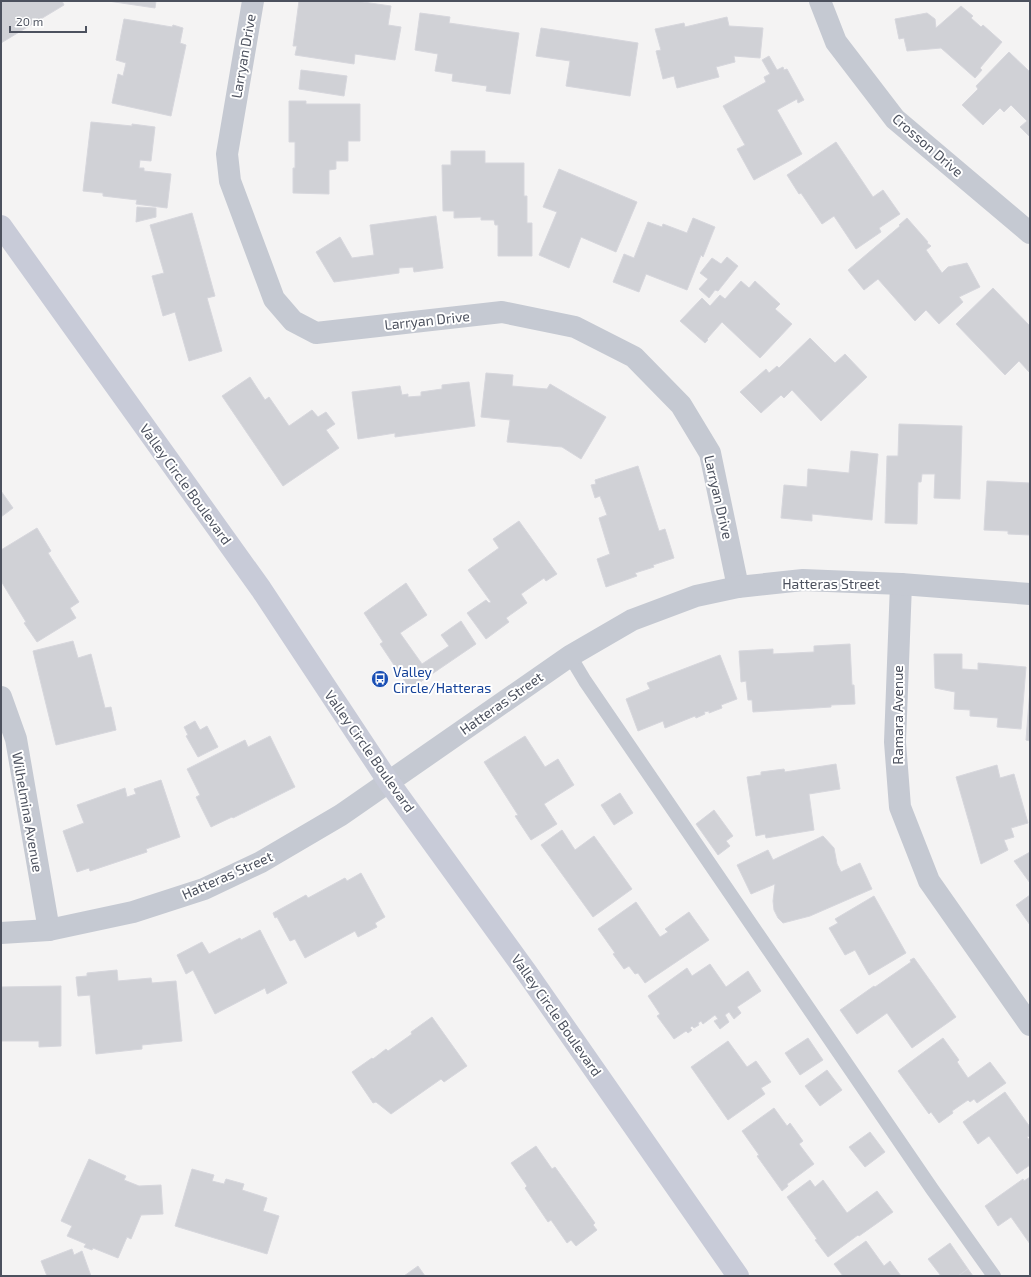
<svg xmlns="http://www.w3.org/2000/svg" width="1031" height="1277" font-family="'Exo 2',sans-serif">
	<rect width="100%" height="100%" fill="#f4f3f3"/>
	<!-- building -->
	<g fill="#d0d1d6" stroke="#d7d7dd">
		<polygon points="1,1 62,1 64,5 1,43"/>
		<polygon points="108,1 156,1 155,8"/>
		<polygon points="299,1 356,1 391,6 388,25 401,27 395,60 355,54 354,64 295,55 297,46 293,46"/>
		<polygon points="961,6 973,16 971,18 981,27 983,25 1002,42 980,68 982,70 975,78 941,48 907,51 904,38 899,39 895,19 927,13 935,19 936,28"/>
		<polygon points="420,13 450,17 449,23 519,33 510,94 486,91 487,86 452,81 453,74 435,71 438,54 415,50"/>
		<polygon points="727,17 729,26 763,28 760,58 734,56 735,62 716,67 719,77 677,88 674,76 663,79 656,51 661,50 655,29 684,23 685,27"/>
		<polygon points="124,19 172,27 173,25 183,28 180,43 186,45 171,116 112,103 118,74 123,76 126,63 116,60"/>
		<polygon points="541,28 638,43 630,96 566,86 570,61 536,56"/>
		<polygon points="1009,52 1030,72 1030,137 1020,127 1027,121 1011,105 1004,112 1000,108 983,125 962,105 978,89 976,86"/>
		<polygon points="769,56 777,70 783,67 784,70 787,69 804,100 798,103 797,99 777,110 802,154 754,180 737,149 745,145 723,106 766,82 764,77 770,74 762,60"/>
		<polygon points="301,70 347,76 344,96 299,89"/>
		<polygon points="289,101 306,101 306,104 360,104 360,141 348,141 348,161 336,161 336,169 329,170 329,194 293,193 293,168 295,168 295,142 289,142"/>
		<polygon points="91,122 132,126 132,124 155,127 151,161 140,160 139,168 144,168 144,171 171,174 167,208 136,204 137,200 103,196 103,193 83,191"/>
		<polygon points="836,142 873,197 883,190 900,214 879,228 881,232 856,249 834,216 822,224 801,193 799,194 787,175"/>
		<polygon points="451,151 485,151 485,163 524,163 524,196 527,196 527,223 532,223 532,256 498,256 498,225 495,225 494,220 481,220 481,217 454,218 454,211 443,211 442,165 451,165"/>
		<polygon points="559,169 637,202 616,252 581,237 569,268 539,255 557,212 543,207"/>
		<polygon points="137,207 156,208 156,217 136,222"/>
		<polygon points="192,213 215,296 207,298 222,351 189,361 175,312 163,316 152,276 164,273 150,225"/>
		<polygon points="436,216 443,268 414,272 413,267 399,268 399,273 334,282 316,252 340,237 352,258 374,255 370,225"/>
		<polygon points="693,218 715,227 703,257 701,255 687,290 646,274 639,292 613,282 624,254 634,258 648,222 662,227 663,224 687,233"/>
		<polygon points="907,218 928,242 927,243 931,246 926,250 942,273 948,267 967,263 980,287 959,297 963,302 939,324 926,310 915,321 878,279 864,290 848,270 900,226 899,225"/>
		<polygon points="727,257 738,266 718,291 715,290 709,298 699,289 708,279 700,273 712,258 721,264"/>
		<polygon points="741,281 749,288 755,281 780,304 775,309 792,324 760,358 722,322 707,339 708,340 705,343 680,321 702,298 710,306 720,295 725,299"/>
		<polygon points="993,288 1030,326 1030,373 1019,361 1005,375 956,324"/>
		<polygon points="810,338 835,363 845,354 867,377 821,421 792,390 784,398 781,395 761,413 740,392 766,369 769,373 777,366 779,368"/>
		<polygon points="486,373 513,375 512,386 547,389 550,384 606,417 581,459 562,447 507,442 510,420 481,417"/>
		<polygon points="250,377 265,400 269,397 289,426 312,410 318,417 326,412 335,424 326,430 339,448 283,486 222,396"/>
		<polygon points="469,382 475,426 395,437 395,433 358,439 352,392 400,386 402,395 408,394 408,397 421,396 421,392 442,389 442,385"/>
		<polygon points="899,424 962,426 960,499 934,498 935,474 922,474 921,482 918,482 917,524 885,523 887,456 898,456"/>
		<polygon points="851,451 878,454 872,520 812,514 812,521 781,518 784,485 807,487 808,469 849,473"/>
		<polygon points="638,466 659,531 665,529 674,558 653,565 654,567 635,573 637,576 606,587 597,559 610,554 599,518 607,515 600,496 595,498 591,485 596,484 595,480"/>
		<polygon points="987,481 1030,483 1030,535 1008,534 1008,531 984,530"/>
		<polygon points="1,491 13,508 1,517"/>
		<polygon points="519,521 557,574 546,581 544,578 521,594 527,603 506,618 509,622 486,639 467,613 486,600 489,603 491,602 468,570 499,548 493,539"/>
		<polygon points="37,528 51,551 48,553 79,602 70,608 76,618 37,642 24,623 26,622 1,581 1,550"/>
		<polygon points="406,583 427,615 400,633 422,664 449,646 441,635 461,621 476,644 410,689 380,644 383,642 364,613"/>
		<polygon points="73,641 78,658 91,654 105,708 111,707 116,730 56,745 33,651"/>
		<polygon points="850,644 852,685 854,685 855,704 831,705 831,707 753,712 752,700 748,700 746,681 741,682 739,651 773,649 773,654 814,652 814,646"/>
		<polygon points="934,654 962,654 962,669 978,670 978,663 1026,667 1021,729 997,727 998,718 970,716 970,710 954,709 955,692 935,688"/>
		<polygon points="720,655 737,699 721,705 722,708 709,713 709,711 704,712 705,714 696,718 695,716 665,728 663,721 638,731 626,699 650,689 647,683"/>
		<polygon points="1030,689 1030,741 1026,740"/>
		<polygon points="195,721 200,730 207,726 218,747 198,757 186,736 188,735 184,727"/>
		<polygon points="270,736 295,787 233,818 232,817 211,827 196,797 200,795 187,769 245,740 248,747"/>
		<polygon points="525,736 545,767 558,759 574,785 544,804 557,824 531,840 515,816 518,815 484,762"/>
		<polygon points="836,764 840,789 809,794 814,830 766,838 765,834 756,836 747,777 761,775 761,772 784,769 785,772"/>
		<polygon points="997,765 1000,778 1014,774 1028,823 1011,828 1014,837 1004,840 1008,850 981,864 956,777"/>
		<polygon points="161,780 180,837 146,849 147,852 90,871 89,868 77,872 63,831 84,823 77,805 125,788 127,797 136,794 134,789"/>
		<polygon points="620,793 633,813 614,825 601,805"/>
		<polygon points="714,810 733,836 726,841 730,846 718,855 696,824"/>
		<polygon points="562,830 575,850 594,836 632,889 593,917 541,845"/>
		<polygon points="823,836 834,848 837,864 841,872 860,863 872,889 810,916 783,923 778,918 774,910 773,901 775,884 751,894 737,865 768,850 773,860"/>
		<polygon points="1030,852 1030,883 1014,861"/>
		<polygon points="361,873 385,917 375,923 377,927 358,937 355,931 305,958 295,939 290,941 277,917 275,918 273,913 306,895 308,898 345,878 347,881"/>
		<polygon points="1030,895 1030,925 1016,905"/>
		<polygon points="874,896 906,953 869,975 855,950 845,955 829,928 838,923 835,919"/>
		<polygon points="636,902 660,937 668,932 665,929 689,912 709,940 645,983 638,973 635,974 629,966 624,969 613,954 615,953 598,929"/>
		<polygon points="260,930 287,983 267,994 265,988 215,1014 193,970 186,974 177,955 202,942 209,954 240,938 241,940"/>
		<polygon points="914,958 956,1017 912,1048 887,1013 857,1034 840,1010 874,986 875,987 911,962 910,960"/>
		<polygon points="710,964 726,987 748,971 761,991 737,1007 741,1013 734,1019 729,1012 725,1015 729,1022 720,1029 714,1021 718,1019 715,1015 703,1024 701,1021 698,1023 699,1025 694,1028 692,1026 690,1028 692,1030 688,1033 686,1031 674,1039 657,1016 660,1014 648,996 687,968 692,976"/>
		<polygon points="117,970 118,981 151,978 152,983 176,981 182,1041 142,1045 142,1049 96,1054 90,995 78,996 76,977 87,976 87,973"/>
		<polygon points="61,986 61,1046 39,1047 39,1041 1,1041 1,987"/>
		<polygon points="432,1017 467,1066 444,1082 441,1079 391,1114 376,1102 373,1103 352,1072 372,1058 373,1059 386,1049 388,1051 412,1034 411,1032"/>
		<polygon points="808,1038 823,1060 800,1075 785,1053"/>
		<polygon points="943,1038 959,1060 957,1062 968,1078 990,1062 1006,1083 977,1103 974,1099 970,1102 968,1100 952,1111 953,1113 939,1123 931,1112 929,1114 898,1071"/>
		<polygon points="728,1041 747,1067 756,1061 771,1082 761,1088 765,1094 728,1120 691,1067"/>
		<polygon points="827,1070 842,1090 820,1106 805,1086"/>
		<polygon points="1005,1092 1030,1127 1030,1136 1027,1137 1030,1141 1030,1165 1017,1174 989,1136 978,1144 963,1122"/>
		<polygon points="774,1108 787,1126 790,1123 803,1141 799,1144 814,1164 787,1184 788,1186 782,1191 757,1156 759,1155 742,1131"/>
		<polygon points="870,1132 885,1152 865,1167 849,1147"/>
		<polygon points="536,1146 552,1169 555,1167 595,1223 593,1225 597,1230 576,1246 571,1240 567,1243 551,1220 548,1222 525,1188 527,1186 511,1163"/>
		<polygon points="89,1159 126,1176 124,1180 139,1186 161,1185 163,1214 141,1215 131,1239 127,1237 118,1258 93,1248 92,1250 84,1247 86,1244 67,1236 72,1226 61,1221"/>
		<polygon points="192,1169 214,1175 212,1181 224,1184 226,1179 244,1184 242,1190 267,1198 263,1211 279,1216 267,1254 175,1226"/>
		<polygon points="1030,1177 1030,1244 1011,1217 998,1226 985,1206 1023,1179 1024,1181"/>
		<polygon points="810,1180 815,1187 823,1180 847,1213 877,1191 893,1212 859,1236 858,1235 828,1257 815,1240 817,1239 787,1197"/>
		<polygon points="866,1241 884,1266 890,1261 901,1276 843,1276 834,1264"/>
		<polygon points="950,1243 968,1269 958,1276 941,1276 928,1259"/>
		<polygon points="72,1249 74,1255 82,1251 91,1276 47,1276 41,1261"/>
		<polygon points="418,1266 425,1276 404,1276"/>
		<polygon points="968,1269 973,1276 958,1276"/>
	</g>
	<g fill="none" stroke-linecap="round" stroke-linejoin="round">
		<!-- lane -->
		<polyline stroke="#c5c9d2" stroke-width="14" points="570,656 585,681 932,1189 994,1276"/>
		<!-- street -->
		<g stroke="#c5c9d2" stroke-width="22">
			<polyline points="253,1 227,154 230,181 274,299 293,321 316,333 502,312 575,327 634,357 681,405 710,453 738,587"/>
			<polyline points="820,1 836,42 895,119 1030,233"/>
			<polyline points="901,584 895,742 900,807 929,881 1030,1025"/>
			<polyline points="1,697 16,739 49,930"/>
			<polyline points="1,933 49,930 133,912 204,889 261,862 341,815 570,656 632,620 696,596 738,587 803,580 901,584 1030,594"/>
		</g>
		<!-- secondary -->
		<polyline stroke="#c8cbd8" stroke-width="22" points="1,226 261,589 388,781 527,973 738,1276"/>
	</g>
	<!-- icons -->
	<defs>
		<symbol id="bus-disc" viewBox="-11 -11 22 22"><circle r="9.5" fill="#1a4fb4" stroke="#fff"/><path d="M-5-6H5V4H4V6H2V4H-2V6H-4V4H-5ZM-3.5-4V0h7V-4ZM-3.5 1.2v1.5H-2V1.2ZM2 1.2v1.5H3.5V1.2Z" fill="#fff"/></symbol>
	</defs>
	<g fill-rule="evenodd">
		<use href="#bus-disc" x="370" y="669" width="20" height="20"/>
	</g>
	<g text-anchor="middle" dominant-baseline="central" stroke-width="4" stroke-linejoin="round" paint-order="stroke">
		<!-- street labels -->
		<g font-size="14" fill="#4c515e" stroke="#fff">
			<text transform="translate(243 56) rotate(-80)">Larryan Drive</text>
			<text transform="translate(928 145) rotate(41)">Crosson Drive</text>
			<text transform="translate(427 320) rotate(-6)">Larryan Drive</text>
			<text transform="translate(186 484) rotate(54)">Valley Circle Boulevard</text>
			<text transform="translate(719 497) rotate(77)">Larryan Drive</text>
			<text x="831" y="583">Hatteras Street</text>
			<text transform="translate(501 703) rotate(-35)">Hatteras Street</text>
			<text transform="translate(897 715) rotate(-90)">Ramara Avenue</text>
			<text transform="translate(370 751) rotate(55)">Valley Circle Boulevard</text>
			<text transform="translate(28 812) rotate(80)">Wilhelmina Avenue</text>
			<text transform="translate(227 875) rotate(-24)">Hatteras Street</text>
			<text transform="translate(557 1015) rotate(55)">Valley Circle Boulevard</text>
		</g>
		<!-- transit labels -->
		<g font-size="14" fill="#164399" stroke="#fff" text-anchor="start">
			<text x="393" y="671">Valley<tspan x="393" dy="16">Circle/Hatteras</tspan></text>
		</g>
	</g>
	<!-- border -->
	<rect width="1031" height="1277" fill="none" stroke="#4c515e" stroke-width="4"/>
	<!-- scale -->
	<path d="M10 26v6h76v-6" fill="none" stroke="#4c515e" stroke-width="2"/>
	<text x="16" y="26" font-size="12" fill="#4c515e" stroke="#ffffff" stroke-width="3" paint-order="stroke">20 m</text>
</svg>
